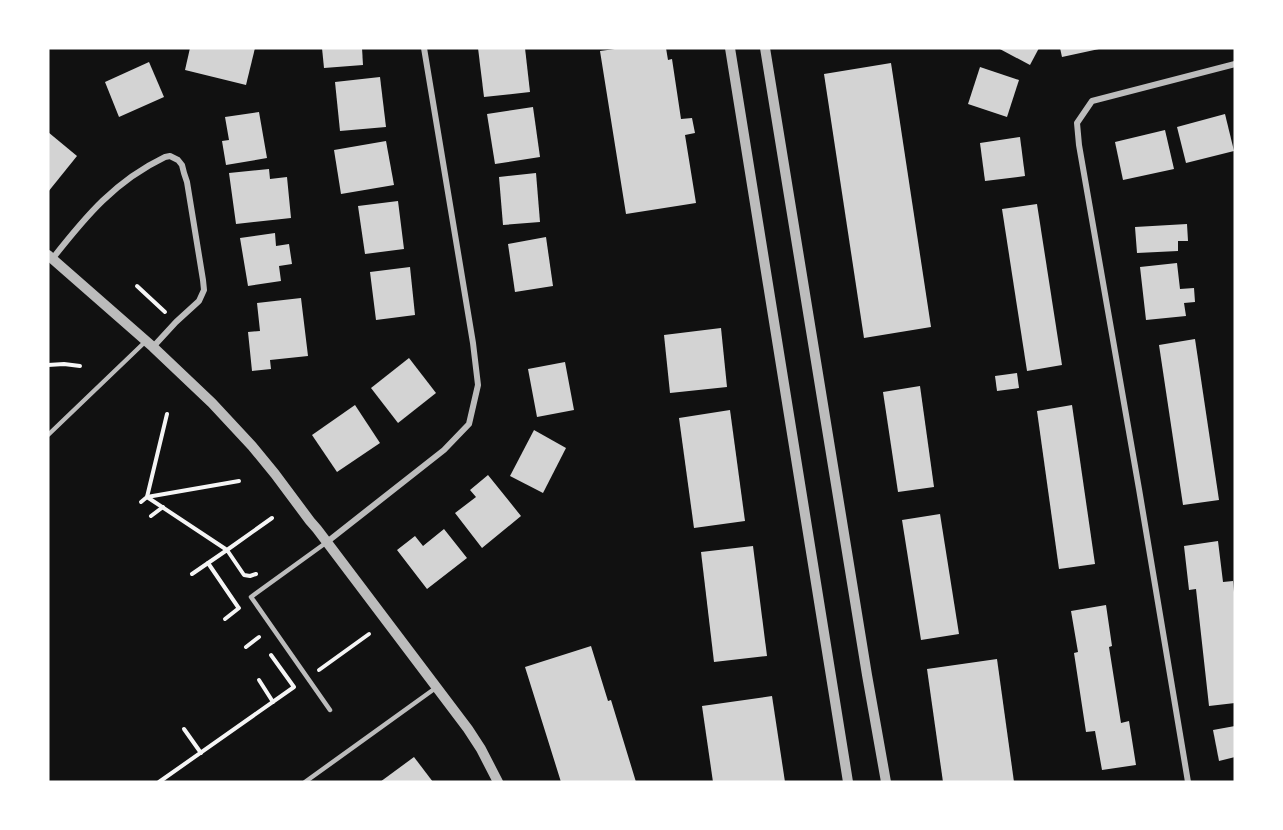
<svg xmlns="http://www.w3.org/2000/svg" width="1283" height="830" font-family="Rubik,sans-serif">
	<rect width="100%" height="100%" fill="#111"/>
	<!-- building -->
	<g fill="#d3d3d3">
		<polygon points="190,48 255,48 246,85 185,70"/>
		<polygon points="322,48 362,48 363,65 324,68"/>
		<polygon points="478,48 525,48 530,92 484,97"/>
		<polygon points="622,48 666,48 668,60 672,59 681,119 692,118 695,133 685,135 696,203 626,214 600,51"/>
		<polygon points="998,48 1039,48 1030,65"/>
		<polygon points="1060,48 1099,48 1099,49 1062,57"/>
		<polygon points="149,62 164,97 119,117 105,82"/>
		<polygon points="891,63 931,327 864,338 824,74"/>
		<polygon points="980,67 1019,80 1007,117 968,104"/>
		<polygon points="380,77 386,127 340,131 335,82"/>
		<polygon points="533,107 540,157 495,164 487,114"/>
		<polygon points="259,112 267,158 226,165 222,141 229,140 225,117"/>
		<polygon points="1225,114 1234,151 1186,163 1177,127"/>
		<polygon points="1165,130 1174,169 1123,180 1115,142"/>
		<polygon points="48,132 77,156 48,192"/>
		<polygon points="1020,137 1025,176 985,181 980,143"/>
		<polygon points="386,141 394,185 341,194 334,150"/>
		<polygon points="269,169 270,179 287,177 291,218 236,224 229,173"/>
		<polygon points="536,173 540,222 503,225 499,177"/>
		<polygon points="398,201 404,249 365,254 358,206"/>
		<polygon points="1037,204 1062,365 1027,371 1002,209"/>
		<polygon points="1187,224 1188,241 1178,241 1178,251 1137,253 1135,227"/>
		<polygon points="275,233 276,246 289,244 292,264 279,266 281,281 248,286 240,238"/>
		<polygon points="546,237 553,286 515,292 508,244"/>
		<polygon points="1177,263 1180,289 1194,288 1195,302 1184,303 1186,316 1146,320 1140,267"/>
		<polygon points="410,267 415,315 376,320 370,272"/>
		<polygon points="301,298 308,356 270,360 271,369 252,371 248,332 260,331 257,303"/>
		<polygon points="721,328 727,387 670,393 664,335"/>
		<polygon points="1195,339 1219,500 1183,505 1159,345"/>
		<polygon points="409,358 436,393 398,423 371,388"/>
		<polygon points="565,362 574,410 537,417 528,369"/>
		<polygon points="1017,373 1019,388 997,391 995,376"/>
		<polygon points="920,386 934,487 898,492 883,392"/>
		<polygon points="355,405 380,443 337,472 312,435"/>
		<polygon points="1072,405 1095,564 1059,569 1037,411"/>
		<polygon points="730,410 745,521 694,528 679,418"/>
		<polygon points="534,430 566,448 543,493 510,476"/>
		<polygon points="488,475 521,516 482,548 455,513 476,497 470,490"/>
		<polygon points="940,514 959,634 921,640 902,520"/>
		<polygon points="444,529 467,558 427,589 397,550 415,536 423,546"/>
		<polygon points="1218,541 1223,582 1233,581 1235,603 1235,703 1209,706 1196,589 1189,590 1184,546"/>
		<polygon points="753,546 767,656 714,662 701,552"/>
		<polygon points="1106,605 1112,646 1109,647 1121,723 1129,721 1136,765 1102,770 1095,731 1086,732 1074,653 1078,652 1071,611"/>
		<polygon points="591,646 608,701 611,700 636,782 561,782 525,667"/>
		<polygon points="997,659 1014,782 943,782 927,669"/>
		<polygon points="772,696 785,782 713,782 702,706"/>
		<polygon points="1235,726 1235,757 1219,761 1213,730"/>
		<polygon points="414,757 433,782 380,782"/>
	</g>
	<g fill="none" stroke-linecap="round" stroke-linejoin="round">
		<!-- path -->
		<g stroke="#f5f5f5" stroke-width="4">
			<polyline points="137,286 165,312"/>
			<polyline points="48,365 64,364 80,366"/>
			<polyline points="167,414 147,497 227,550 272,518"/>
			<polyline points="141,502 147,497 239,481"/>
			<polyline points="151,516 163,507"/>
			<polyline points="208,563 238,607"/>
			<polyline points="192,574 227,550 244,575 250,576 256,574"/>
			<polyline points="225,619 239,608"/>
			<polyline points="246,647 259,637"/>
			<polyline points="319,670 369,634"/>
			<polyline points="259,680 273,702"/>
			<polyline points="184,729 201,753"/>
			<polyline points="159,782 294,687 271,655"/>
		</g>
		<!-- service -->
		<g stroke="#bcbcbc" stroke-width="4.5">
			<polyline points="48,435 146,341"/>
			<polyline points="327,542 251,597 330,710"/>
			<polyline points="305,782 437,687"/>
		</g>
		<!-- minor -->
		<g stroke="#bcbcbc" stroke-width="6">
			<path d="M53,258C86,216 115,181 165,157L170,156L178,160L182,165L184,173L187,182L203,280L204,290L199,301L176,322L153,347"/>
			<polyline points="327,542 444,450 469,424 478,385 473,343 424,48"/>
			<polyline points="1188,782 1139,489 1079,145 1077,123 1092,101 1235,64"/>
		</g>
		<!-- tertiary -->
		<g stroke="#bcbcbc" stroke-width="10">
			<polyline points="730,48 848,782"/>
			<polyline points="765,48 867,675 886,782"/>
			<polyline points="48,255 153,347 212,403 252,446 275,474 310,521 317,529 468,729 481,749 498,782"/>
		</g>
	</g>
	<!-- border -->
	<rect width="1283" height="830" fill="none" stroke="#ffffff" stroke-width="99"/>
</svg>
